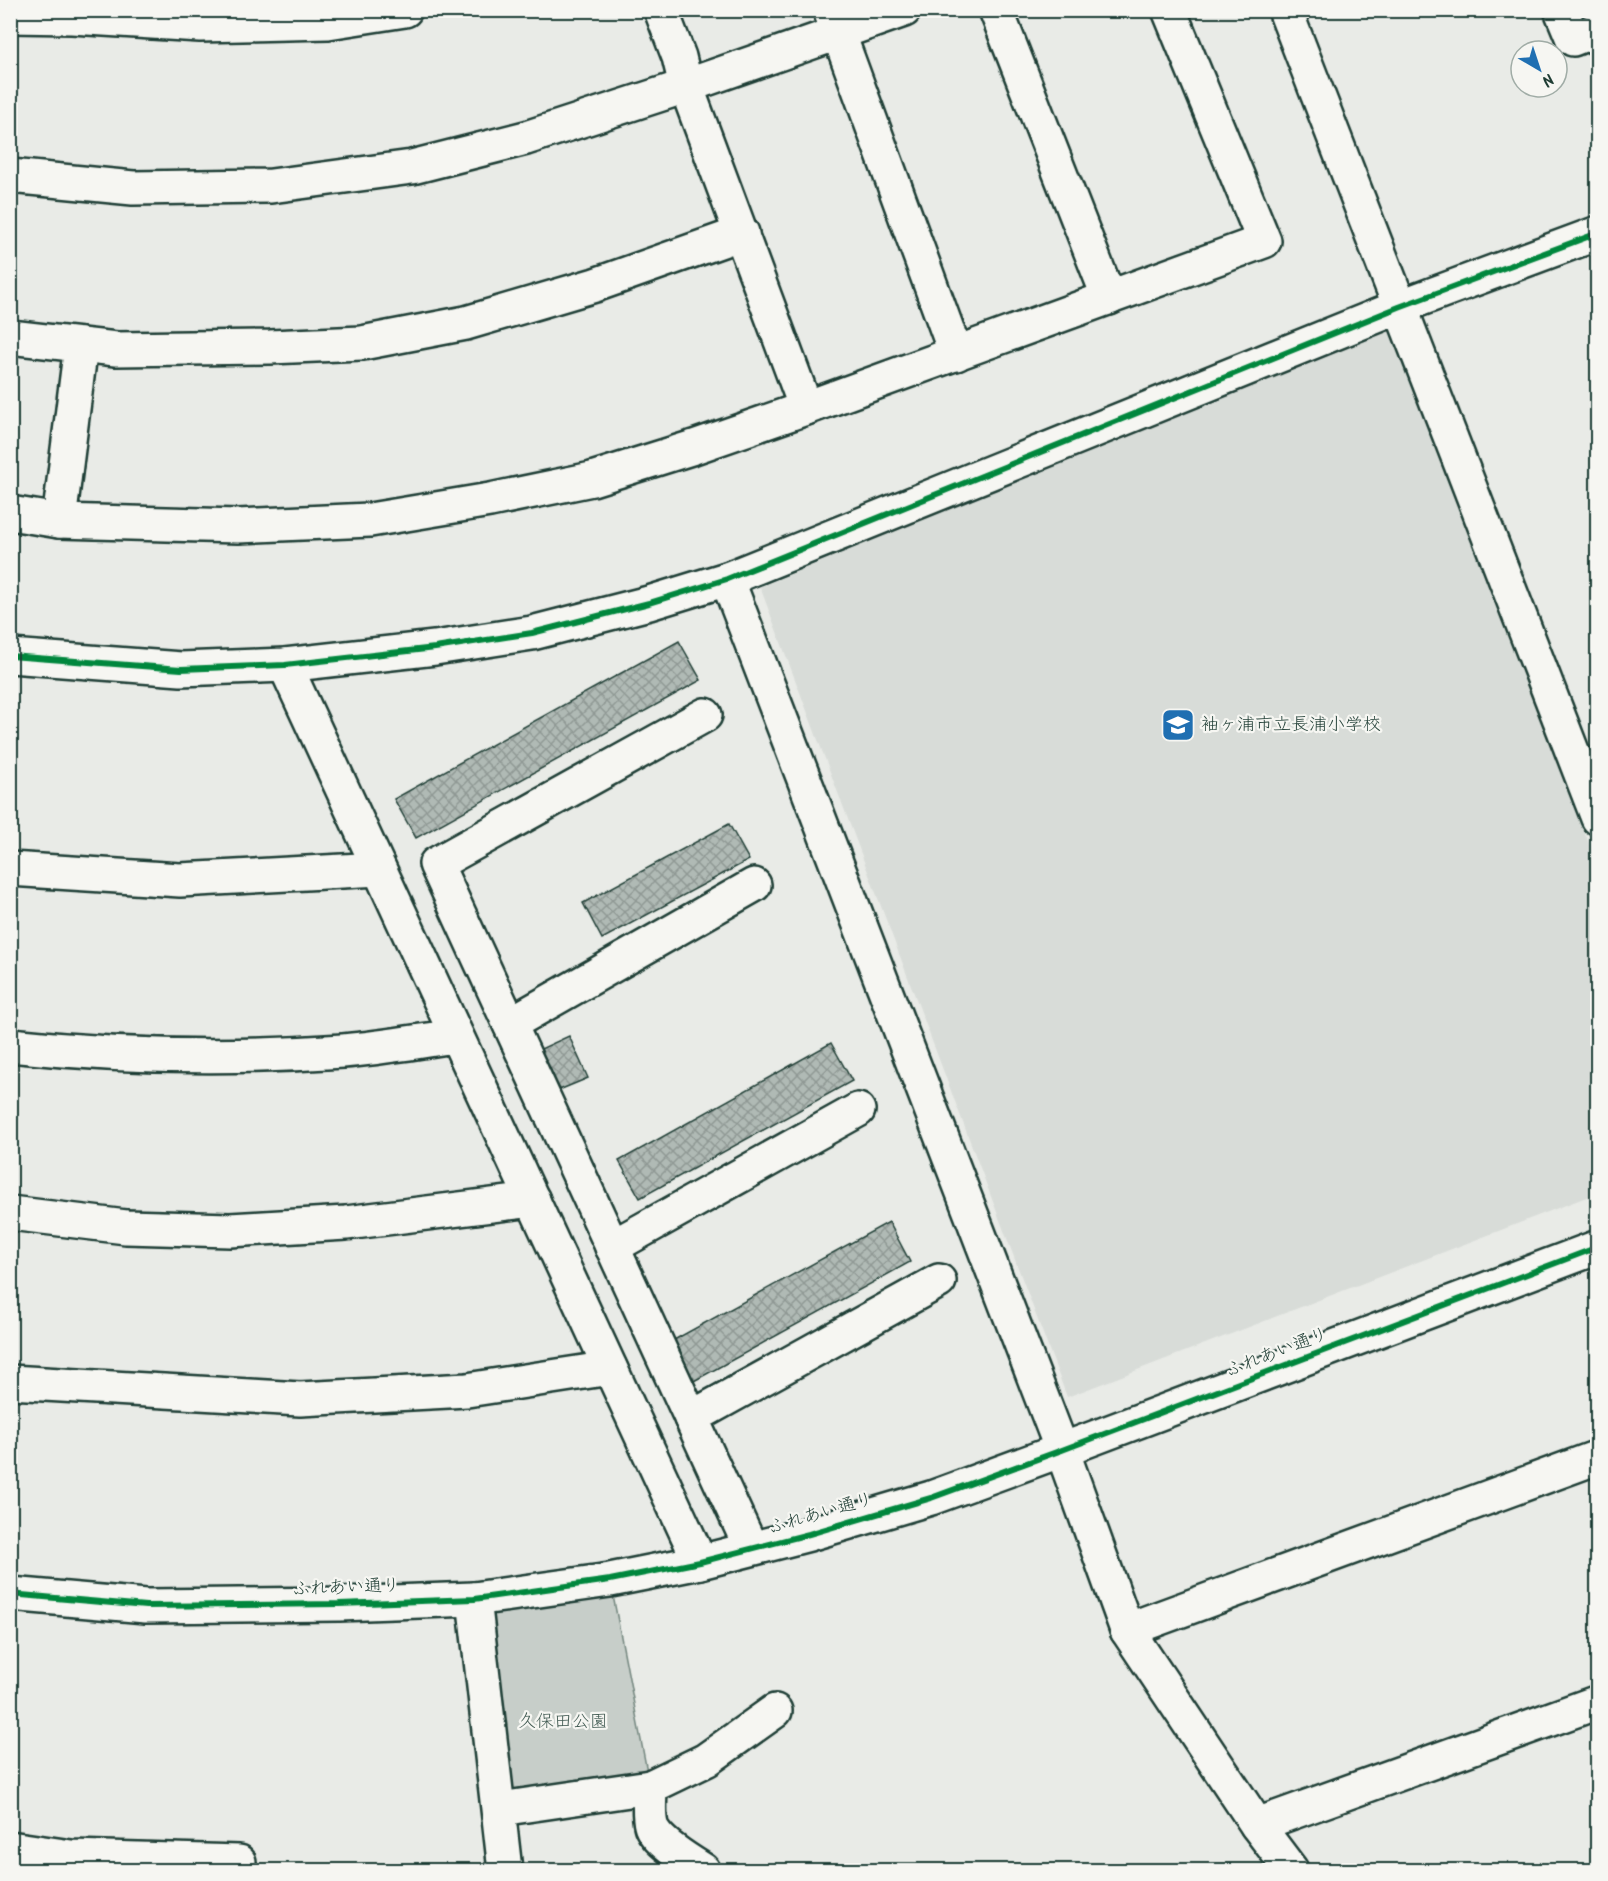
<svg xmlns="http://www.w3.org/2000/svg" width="1608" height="1881" font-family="Kalam,'Klee One',sans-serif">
	<defs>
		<pattern id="building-cross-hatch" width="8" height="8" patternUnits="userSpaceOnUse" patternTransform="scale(1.5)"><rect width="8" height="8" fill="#b0bab5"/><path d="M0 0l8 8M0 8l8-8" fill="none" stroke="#8f9894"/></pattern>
	</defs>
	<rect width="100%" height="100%" fill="#e9ebe7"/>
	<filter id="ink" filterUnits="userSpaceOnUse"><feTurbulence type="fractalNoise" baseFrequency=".0167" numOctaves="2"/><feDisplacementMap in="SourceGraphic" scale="12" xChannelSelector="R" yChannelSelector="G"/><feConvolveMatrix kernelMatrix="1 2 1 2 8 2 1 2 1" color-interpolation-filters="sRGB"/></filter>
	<g filter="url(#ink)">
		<!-- built -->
		<polygon fill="#d8dcd8" points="1388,328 1597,864 1597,1193 1067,1397 760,587"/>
		<!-- park -->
		<polygon fill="#c7cec9" stroke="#73867e" stroke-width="1.5" points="610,1580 650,1787 500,1809 474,1599"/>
		<!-- building -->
		<g fill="url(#building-cross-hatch)" stroke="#1f3d34" stroke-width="1.5">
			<polygon points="679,641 701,680 416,838 394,799"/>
			<polygon points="729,824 749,860 602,939 583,903"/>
			<polygon points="569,1036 588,1078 552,1093 534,1052"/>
			<polygon points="831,1043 852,1081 640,1198 619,1161"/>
			<polygon points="889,1222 910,1262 694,1381 672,1341"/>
		</g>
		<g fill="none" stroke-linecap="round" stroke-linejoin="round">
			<defs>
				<g id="minor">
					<polyline points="661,10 679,57 686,86 806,408"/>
					<polyline points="830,10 956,354"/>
					<polyline points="996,10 1109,298"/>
					<polyline points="1285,10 1598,818"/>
					<polyline points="1561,10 1573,39 1598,29"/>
					<polyline points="10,16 72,17 200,25 328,22 405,10"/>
					<polyline points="10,176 133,188 271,186 412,167 526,138 686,86 904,10"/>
					<polyline points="10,337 116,349 270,347 362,343 466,323 595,285 742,233"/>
					<polyline points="10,513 59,521 238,526 370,520 490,500 592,479 694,447 806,408 1264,241 1169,10"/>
					<polyline points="59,521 81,345"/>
					<polyline points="727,579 1062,1450 1127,1630 1257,1825 1291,1870"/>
					<polyline points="10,656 181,669 285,665 435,648 532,633 649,603 727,579 1399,307 1598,233"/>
					<polyline points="285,665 700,1562"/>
					<polyline points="705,715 436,864 751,1548"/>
					<polyline points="10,869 180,880 379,869"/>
					<polyline points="510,1024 754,885"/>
					<path d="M10,1045C121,1057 232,1059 343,1051C381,1048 419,1041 456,1036"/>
					<polyline points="10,1213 126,1227 230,1230 346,1223 533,1200"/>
					<polyline points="612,1247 858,1110"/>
					<polyline points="10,1382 300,1399 467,1390 610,1368"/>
					<polyline points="691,1418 939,1281"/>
					<polyline points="10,1594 146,1606 339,1604 474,1599 610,1580 700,1562 809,1534 931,1498 1062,1450 1598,1247"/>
					<polyline points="474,1599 505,1870"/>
					<polyline points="1127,1630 1598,1457"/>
					<path d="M650,1787C650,1799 648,1813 651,1825C654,1840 690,1862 703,1870"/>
					<polyline points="500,1809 650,1787 706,1760 775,1711"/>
					<polyline points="1257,1825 1598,1702"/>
					<polyline points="10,1848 71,1857 239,1862 239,1870"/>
				</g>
			</defs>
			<!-- minor casing -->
			<use href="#minor" stroke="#1f3d34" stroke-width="38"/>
			<!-- minor -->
			<use href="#minor" stroke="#f6f6f2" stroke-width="33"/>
			<defs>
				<g id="cycleway">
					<polyline points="10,656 181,669 285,665 435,648 532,633 649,603 727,579 1399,307 1598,233"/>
					<polyline points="10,1594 146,1606 339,1604 474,1599 610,1580 700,1562 809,1534 931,1498 1062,1450 1598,1247"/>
				</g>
			</defs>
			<!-- cycleway casing -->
			<use href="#cycleway" stroke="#f6f6f2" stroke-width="10"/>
			<!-- cycleway -->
			<use href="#cycleway" stroke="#00873e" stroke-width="6"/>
		</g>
	</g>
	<!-- icons -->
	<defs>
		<symbol id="school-square" viewBox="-11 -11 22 22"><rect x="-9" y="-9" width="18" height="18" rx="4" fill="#1f6fb2" stroke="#f6f6f2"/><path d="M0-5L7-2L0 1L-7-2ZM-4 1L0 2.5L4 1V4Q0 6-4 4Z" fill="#fff"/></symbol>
	</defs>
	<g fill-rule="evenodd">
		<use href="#school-square" x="1159" y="706" width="38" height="38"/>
	</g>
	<g text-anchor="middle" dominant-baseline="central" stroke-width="4.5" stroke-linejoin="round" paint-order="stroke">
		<!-- poi labels -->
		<g font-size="18" fill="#1f3d34" stroke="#f6f6f2" text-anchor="start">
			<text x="1201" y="725">袖ヶ浦市立長浦小学校</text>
		</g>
		<!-- street labels -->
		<g font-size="18" fill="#1f3d34" stroke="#f6f6f2">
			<text transform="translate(1277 1353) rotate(-21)">ふれあい通り</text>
			<text transform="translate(821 1514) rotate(-16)">ふれあい通り</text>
			<text transform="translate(346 1588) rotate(-2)">ふれあい通り</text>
		</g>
		<!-- park labels -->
		<g font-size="18" fill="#415a52" stroke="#f6f6f2">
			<text x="563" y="1722">久保田公園</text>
		</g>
	</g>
	<!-- margin -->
	<rect width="1608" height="1881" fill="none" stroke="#f6f6f2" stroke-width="36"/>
	<rect x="18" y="18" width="1572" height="1845" fill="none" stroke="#1f3d34" stroke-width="2" filter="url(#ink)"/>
	<!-- north arrow -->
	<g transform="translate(1539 69) rotate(141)"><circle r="28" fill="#f6f6f2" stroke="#a0aca6" stroke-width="1.5"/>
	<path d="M0-4.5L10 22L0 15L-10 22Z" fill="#1f6fb2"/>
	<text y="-9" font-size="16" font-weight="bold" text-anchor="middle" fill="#1f3d34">N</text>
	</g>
</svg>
